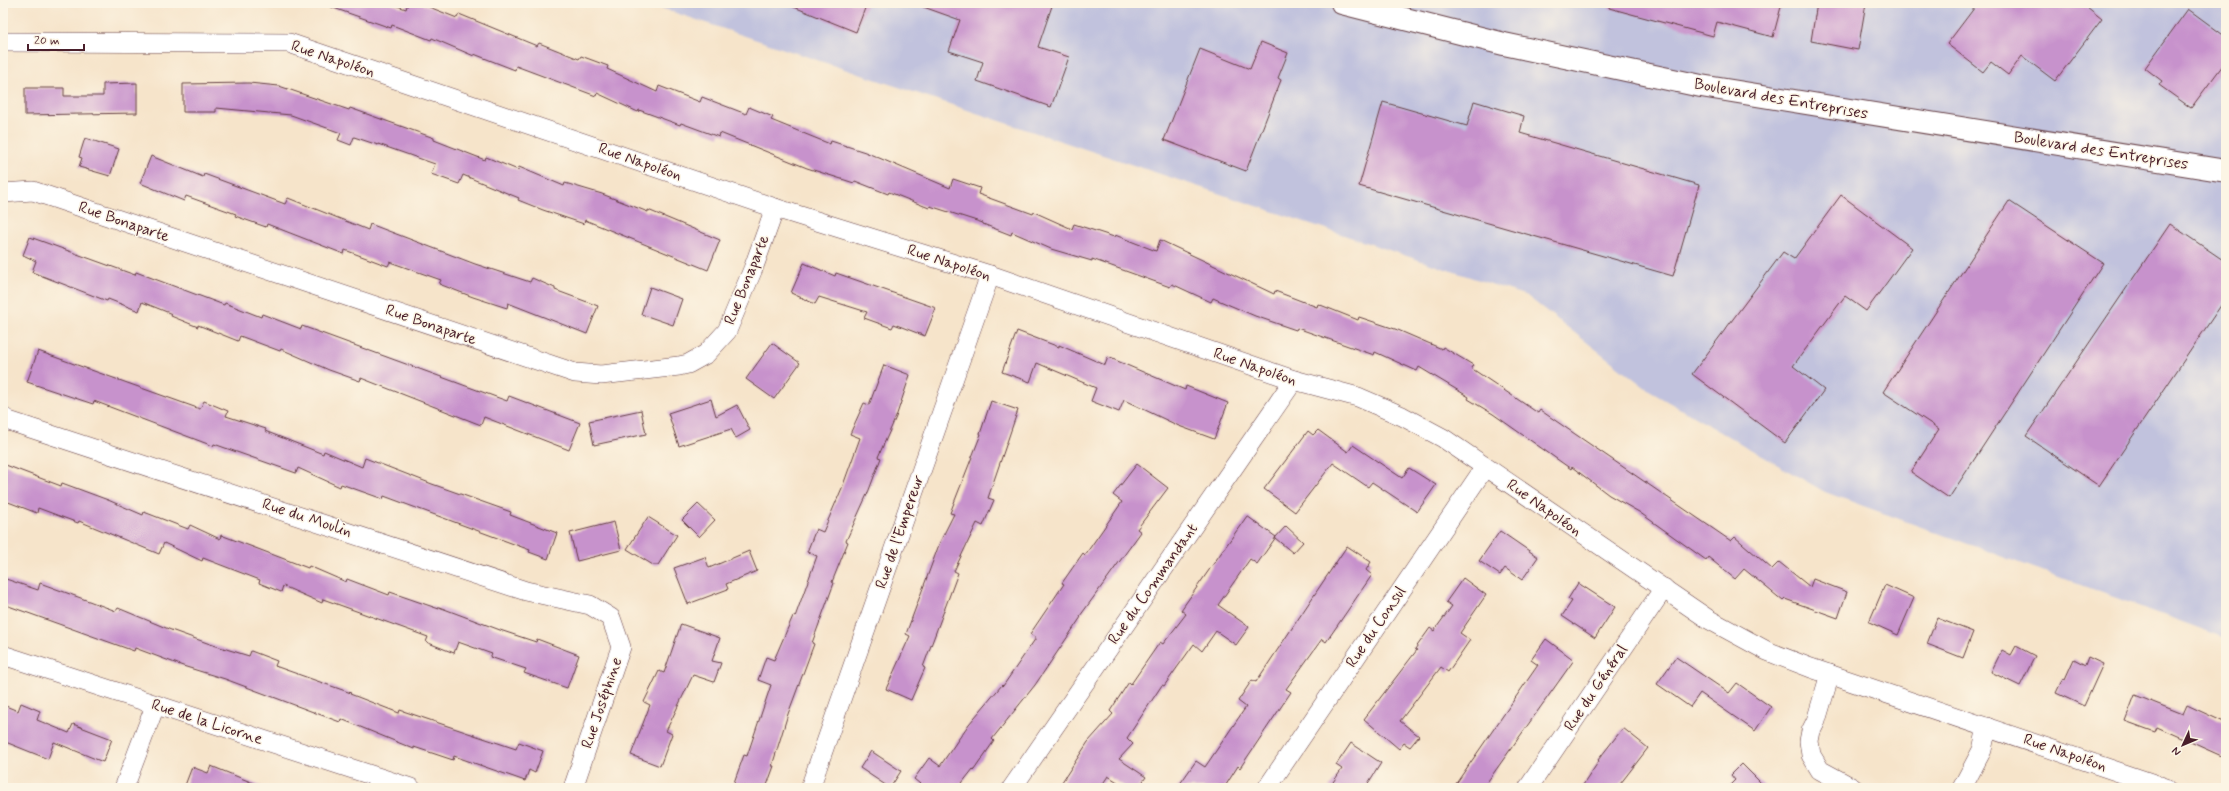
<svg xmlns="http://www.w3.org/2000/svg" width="2229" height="791" font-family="Mynerve,sans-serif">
	<rect width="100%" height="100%" fill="#fcf5e5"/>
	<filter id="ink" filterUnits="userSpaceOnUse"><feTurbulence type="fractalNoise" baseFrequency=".025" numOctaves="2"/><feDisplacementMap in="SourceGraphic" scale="8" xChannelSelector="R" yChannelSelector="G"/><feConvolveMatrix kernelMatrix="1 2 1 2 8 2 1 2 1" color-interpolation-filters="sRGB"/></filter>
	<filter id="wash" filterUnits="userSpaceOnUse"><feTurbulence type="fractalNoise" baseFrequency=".012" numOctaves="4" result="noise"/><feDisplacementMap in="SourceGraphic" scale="16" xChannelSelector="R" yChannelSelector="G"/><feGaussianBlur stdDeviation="0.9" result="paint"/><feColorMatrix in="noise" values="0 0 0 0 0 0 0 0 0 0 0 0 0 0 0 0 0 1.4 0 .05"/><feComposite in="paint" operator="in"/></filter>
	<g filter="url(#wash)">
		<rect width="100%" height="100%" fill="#f6e4ca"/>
		<!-- industrial -->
		<polygon fill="#c1c2dd" points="646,3 2226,3 2226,638 1825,492 1651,392 1527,296"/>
		<g id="blocks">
			<!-- building -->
			<g fill="#c792cc">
				<polygon points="326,3 389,3 406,9 408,3 419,3 457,18 459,14 537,46 539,43 579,59 581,56 608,66 607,69 657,92 659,86 700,102 702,97 746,114 749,107 773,117 771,120 830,144 831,141 865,152 950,188 953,179 980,188 978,194 1033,214 1034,212 1072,229 1074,224 1114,237 1115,235 1156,251 1160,240 1274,294 1275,291 1317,307 1318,304 1358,320 1359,317 1398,330 1442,349 1443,347 1473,365 1471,368 1538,413 1540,410 1731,541 1735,537 1772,569 1779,562 1810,587 1813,579 1847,592 1838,618 1785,599 1783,601 1744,569 1735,579 1708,557 1706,560 1639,512 1609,495 1572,467 1571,469 1493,414 1468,399 1469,397 1419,367 1417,371 1375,352 1374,355 1297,328 1296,330 1255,316 1213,298 1211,302 1172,284 1170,287 1092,259 1092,261 1051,249 1012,232 1011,235 983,224 983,223 930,206 929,208 889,192 888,194 855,181 854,183 807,168 720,133 719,137 681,123 680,125 639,110 638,112 597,93 596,96 516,66 515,70 474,54 474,56 432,38 431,40 392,25 391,28 325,5"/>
				<polygon points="784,3 867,3 856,32"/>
				<polygon points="918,3 1053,3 1038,47 1069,57 1051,107 977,81 983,62 949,51 960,20 918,5"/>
				<polygon points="1610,3 1782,3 1773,37 1717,22 1713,36 1609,8"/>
				<polygon points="1817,3 1866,3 1858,50 1811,41"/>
				<polygon points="1978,3 2082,3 2102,19 2055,81 2022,56 2008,75 1991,62 1983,72 1947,44"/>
				<polygon points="2188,9 2226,37 2226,61 2191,108 2159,85 2162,81 2145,68"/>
				<polygon points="1261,42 1288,53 1278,78 1281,80 1246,171 1164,140 1200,49 1250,69"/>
				<polygon points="137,83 137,113 25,115 25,88 64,88 64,96 103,96 103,84"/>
				<polygon points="249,83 279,86 349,110 350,108 434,138 434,140 485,160 486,157 518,170 519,167 564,186 565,183 602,194 648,212 648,210 720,240 708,270 585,220 584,224 543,210 518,200 519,198 463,175 459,184 431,174 435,164 378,144 378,145 354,137 351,145 338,140 341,133 291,115 216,108 216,112 183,112 183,84"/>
				<polygon points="1474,101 1524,116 1520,133 1699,185 1673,276 1359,186 1383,102 1467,126"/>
				<polygon points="85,138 119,149 110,176 79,167 82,158 79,157"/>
				<polygon points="151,156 203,177 204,174 285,204 288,198 368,230 370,224 475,264 530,282 532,278 555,288 555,290 598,306 587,334 508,303 507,308 473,297 439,284 441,280 390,262 388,266 345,250 344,254 267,224 266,227 235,216 236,214 186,196 184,201 140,183"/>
				<polygon points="1841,195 1912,248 1866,311 1845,296 1793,366 1824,390 1785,443 1692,374 1783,252 1794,259"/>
				<polygon points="2009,201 2103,263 1949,498 1911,472 1939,429 1883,392"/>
				<polygon points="2170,224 2226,262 2226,298 2099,486 2026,436"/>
				<polygon points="30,237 135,275 136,272 224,305 225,303 261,317 262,314 301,329 302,326 507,401 509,396 580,423 569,450 484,417 481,425 361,378 360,381 329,370 281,349 280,351 240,336 238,341 198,325 198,327 171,316 172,314 142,302 139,311 108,299 107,301 32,272 36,261 23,255"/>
				<polygon points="804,263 835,276 836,273 936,308 925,336 894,324 892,328 864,318 867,312 819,297 815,304 791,293"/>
				<polygon points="650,287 682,299 673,325 641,314"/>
				<polygon points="1017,331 1059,347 1059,345 1105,365 1108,357 1185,390 1186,386 1228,403 1214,439 1179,426 1124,400 1119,412 1091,401 1096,388 1037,363 1030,382 1002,372"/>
				<polygon points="772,343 800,363 774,399 746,379"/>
				<polygon points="38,351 200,409 204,401 228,411 226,416 266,429 265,431 323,454 324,451 362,467 365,458 432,484 511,512 510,515 557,533 548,559 529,552 530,550 384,496 383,499 341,484 340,487 298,468 296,473 214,444 213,446 94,401 93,404 27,382"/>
				<polygon points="884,365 910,375 896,417 878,457 881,458 869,490 846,541 848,542 832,582 834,583 812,643 814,644 788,714 772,766 774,766 766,788 732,788 744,755 747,756 771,685 758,680 766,657 774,660 793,616 795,617 817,556 807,552 816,529 823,532 842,488 860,438 850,434 864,403 869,405"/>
				<polygon points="711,399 716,416 737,405 750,430 736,438 731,429 679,446 668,413"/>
				<polygon points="991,401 1018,410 988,498 994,500 983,526 977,523 954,571 958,573 923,667 925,668 911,700 886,689 910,636 906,634 940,542 954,514 950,513 981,434 980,434"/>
				<polygon points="641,410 646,434 594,445 589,421"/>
				<polygon points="1318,430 1348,452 1353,445 1402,478 1409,468 1436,485 1417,512 1372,482 1368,487 1333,463 1295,512 1264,489 1308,431 1313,435"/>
				<polygon points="3,464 61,486 62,483 108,500 143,515 144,512 188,529 190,525 220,539 221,535 308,568 309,566 346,582 347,579 389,595 390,592 439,609 439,607 500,630 536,642 537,639 579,655 567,688 524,673 526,669 490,657 492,654 458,642 454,653 426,642 428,637 323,599 322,603 283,586 281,592 259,583 260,580 203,558 202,561 164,543 159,554 79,521 78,523 38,508 37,513 3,500"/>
				<polygon points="1137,464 1168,488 1137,529 1141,532 1080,616 1081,617 1035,685 992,739 994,741 974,770 973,769 958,788 925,788 914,779 929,758 940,766 969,724 1002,685 1003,686 1036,638 1030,634 1064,584 1062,583 1083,553 1085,555 1122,502 1113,495"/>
				<polygon points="698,504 715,520 699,537 682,520"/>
				<polygon points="1247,516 1276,537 1257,564 1250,559 1218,605 1249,627 1236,645 1216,631 1202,651 1194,644 1164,686 1162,685 1127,738 1133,744 1119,759 1146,777 1138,788 1127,788 1108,776 1100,788 1058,788 1088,742 1113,714 1110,711 1129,682 1131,684 1160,642 1163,644 1186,614 1181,610"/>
				<polygon points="648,517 677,535 658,565 653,565 627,549"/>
				<polygon points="614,522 621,550 577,561 570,533"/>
				<polygon points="1286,526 1303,542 1293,553 1275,538"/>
				<polygon points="1500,531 1538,557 1522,580 1505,568 1500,575 1479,561"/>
				<polygon points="1347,546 1371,562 1366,570 1372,575 1326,642 1322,639 1286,689 1291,692 1240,768 1238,766 1224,788 1177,788 1196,761 1205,767 1246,707 1238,701 1252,680 1256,682"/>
				<polygon points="749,551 757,571 726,584 728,589 688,604 674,568 705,557 709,568"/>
				<polygon points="3,578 38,590 40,583 116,611 118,608 171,630 210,644 249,656 251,651 277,661 275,666 351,693 350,694 399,713 400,710 516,749 519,742 543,751 535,773 529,770 525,781 454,756 453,760 414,747 414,749 341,719 340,722 225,679 183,666 135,648 134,651 3,604"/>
				<polygon points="1463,578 1486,595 1460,633 1470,640 1448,672 1441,667 1400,721 1419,736 1410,747 1404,743 1399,749 1364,719 1417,650 1415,649 1430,628 1434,631 1452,606 1446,602"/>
				<polygon points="1578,583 1615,607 1595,638 1562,616 1572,601 1568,599"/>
				<polygon points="1885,585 1914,598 1898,635 1869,622"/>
				<polygon points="1937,618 1973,632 1963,658 1927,644"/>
				<polygon points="681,624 720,638 712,661 721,663 714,682 693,675 666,731 672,734 660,766 631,755 650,705 644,702 659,671 664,673"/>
				<polygon points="1546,639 1574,660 1483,788 1453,788 1538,665 1531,660"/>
				<polygon points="2016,646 2035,656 2020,686 1991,672 2002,650 2011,655"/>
				<polygon points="1676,657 1729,693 1737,683 1771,707 1755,731 1700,693 1690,707 1657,684"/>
				<polygon points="2088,657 2103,664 2084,706 2056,693 2063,678 2065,679 2074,659 2085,665"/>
				<polygon points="2135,695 2183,714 2187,705 2226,723 2226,758 2157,727 2155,732 2125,721"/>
				<polygon points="21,703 40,711 37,720 69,733 73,724 112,739 103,762 54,742 48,759 3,741 3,705 18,711"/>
				<polygon points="1623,728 1648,748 1617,788 1581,788 1599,761 1598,760"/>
				<polygon points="1351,743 1381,763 1365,788 1329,788 1342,769 1336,765"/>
				<polygon points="871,751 901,771 890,788 860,768"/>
				<polygon points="1742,764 1766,788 1727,788 1735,780 1731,775"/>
				<polygon points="211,766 263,787 263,788 184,788 192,767 208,773"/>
			</g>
		</g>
	</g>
	<g filter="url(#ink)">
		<use href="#blocks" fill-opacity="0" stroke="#643d43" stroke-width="1"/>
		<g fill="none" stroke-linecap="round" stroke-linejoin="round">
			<defs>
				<g id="street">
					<polyline points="3,42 289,43 775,208 990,275 1294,380 1358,397 1402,416 1443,438 1708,619 1767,651 1811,668 2166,788"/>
					<polyline points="3,193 33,191 575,373 601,375 679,366 688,364 706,354 727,331 753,269 775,208"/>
					<polyline points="3,417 9,421 526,591 590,605 611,618 621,647 573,788"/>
					<polyline points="3,655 411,788"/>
					<polyline points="1830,674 1816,721 1811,731 1809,741 1811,755 1820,770 1853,788"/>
					<polyline points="124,788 155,706"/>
					<polyline points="810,788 990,275"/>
					<polyline points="1012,788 1294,380"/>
					<polyline points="1267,788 1485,467"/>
					<polyline points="1528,788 1664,588"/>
					<polyline points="1962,788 1982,750 1987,727"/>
				</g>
				<polyline id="secondary" points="1342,3 1504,44 1701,86 2226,171"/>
			</defs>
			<!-- street casing -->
			<use href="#street" stroke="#643d43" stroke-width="20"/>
			<!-- secondary casing -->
			<use href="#secondary" stroke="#643d43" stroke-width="24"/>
			<!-- street -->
			<use href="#street" stroke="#fff" stroke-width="19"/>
			<!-- secondary -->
			<use href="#secondary" stroke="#fff" stroke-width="22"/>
		</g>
	</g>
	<g text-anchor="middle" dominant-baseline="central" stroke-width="3" stroke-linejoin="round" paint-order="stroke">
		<!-- street labels -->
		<g font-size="16" fill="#4a1f2b" stroke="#fcf5e5">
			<text transform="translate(333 59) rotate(18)">Rue Napoléon</text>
			<text transform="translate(1781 99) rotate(10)">Boulevard des Entreprises</text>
			<text transform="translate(2101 151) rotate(9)">Boulevard des Entreprises</text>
			<text transform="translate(640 162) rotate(19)">Rue Napoléon</text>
			<text transform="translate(124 222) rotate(19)">Rue Bonaparte</text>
			<text transform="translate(949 263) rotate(18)">Rue Napoléon</text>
			<text transform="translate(747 280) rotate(-68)">Rue Bonaparte</text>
			<text transform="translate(431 325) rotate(19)">Rue Bonaparte</text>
			<text transform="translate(1255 367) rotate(19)">Rue Napoléon</text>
			<text transform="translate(1544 508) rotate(35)">Rue Napoléon</text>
			<text transform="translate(307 518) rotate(18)">Rue du Moulin</text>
			<text transform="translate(900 532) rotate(-71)">Rue de l'Empereur</text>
			<text transform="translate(1153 584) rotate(-55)">Rue du Commandant</text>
			<text transform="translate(1376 627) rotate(-56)">Rue du Consul</text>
			<text transform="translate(1596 688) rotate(-56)">Rue du Général</text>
			<text transform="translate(602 703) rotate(-71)">Rue Joséphine</text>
			<text transform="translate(207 722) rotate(18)">Rue de la Licorne</text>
			<text transform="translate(2065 753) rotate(19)">Rue Napoléon</text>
		</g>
	</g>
	<!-- margin -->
	<rect width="2229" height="791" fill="none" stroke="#fcf5e5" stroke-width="16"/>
	<!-- north arrow -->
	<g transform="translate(2183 745) rotate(226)" stroke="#fcf5e5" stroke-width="3" paint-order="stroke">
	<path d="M0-3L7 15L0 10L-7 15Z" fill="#4a1f2b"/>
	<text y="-6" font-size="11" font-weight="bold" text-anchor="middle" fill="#4a1f2b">N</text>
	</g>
	<!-- scale -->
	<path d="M28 44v6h56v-6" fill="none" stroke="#4a1f2b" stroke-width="2"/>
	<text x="34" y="44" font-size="12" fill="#4a1f2b" stroke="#fcf5e5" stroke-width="3" paint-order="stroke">20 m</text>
</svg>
